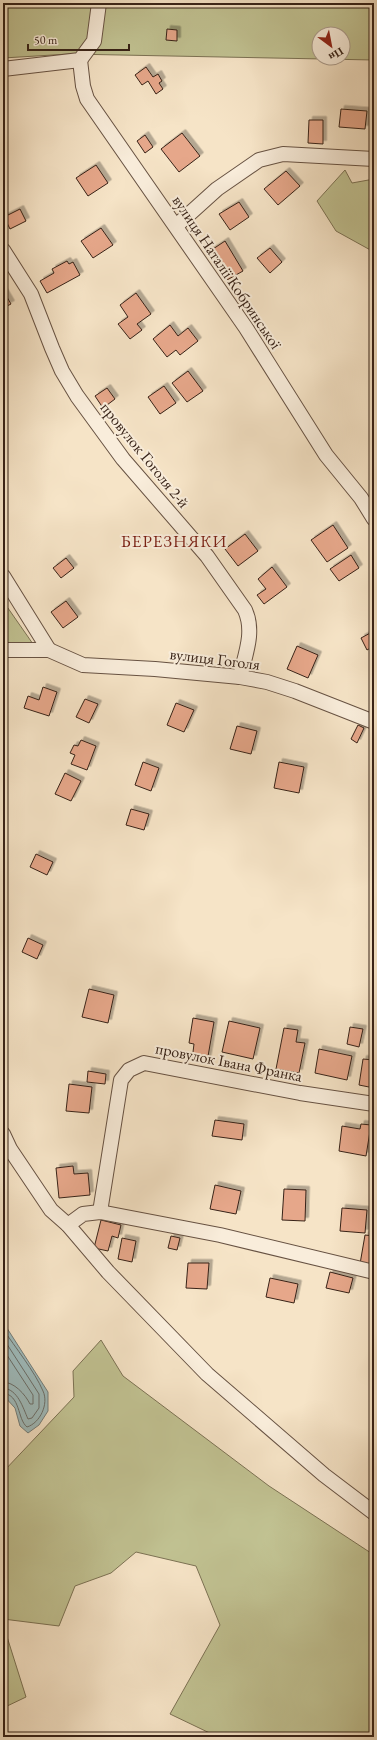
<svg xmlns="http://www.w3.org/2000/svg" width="377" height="1740" font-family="'EB Garamond',serif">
	<defs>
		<filter id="shadow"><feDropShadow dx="3.5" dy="-3.5" stdDeviation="0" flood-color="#0004"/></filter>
	</defs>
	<rect width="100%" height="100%" fill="#f6e4c7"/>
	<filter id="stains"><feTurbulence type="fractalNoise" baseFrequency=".005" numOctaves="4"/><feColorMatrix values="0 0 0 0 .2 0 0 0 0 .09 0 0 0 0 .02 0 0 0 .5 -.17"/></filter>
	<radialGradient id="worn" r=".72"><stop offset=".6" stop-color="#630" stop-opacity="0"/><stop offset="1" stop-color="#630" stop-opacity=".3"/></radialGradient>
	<!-- green -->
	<g fill="#c1c292" stroke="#7c7254" fill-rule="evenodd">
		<path d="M3,3H374V60L69,54L3,58ZM319,34H343V58H319Z"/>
		<polygon points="345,170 352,183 374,179 374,252 336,231 317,201"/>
		<polygon points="3,601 33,644 3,643"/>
		<polygon points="101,1340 123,1376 269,1486 374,1555 374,1736 218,1737 170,1714 220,1625 196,1566 136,1552 111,1573 75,1586 59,1626 3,1619 3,1472 74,1397 73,1371"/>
		<polygon points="3,1624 26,1697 3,1708"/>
	</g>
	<!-- water -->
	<polygon fill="#9fbcbd" stroke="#757e7b" points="3,1322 48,1392 48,1411 39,1425 28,1433 20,1426 15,1408 3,1395"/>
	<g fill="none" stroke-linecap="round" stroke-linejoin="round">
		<!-- shore -->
		<g stroke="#6b6f6a" stroke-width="1">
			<path d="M3,1329C15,1347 35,1372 43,1391C49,1404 40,1423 27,1427C17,1419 21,1395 3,1393"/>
			<path d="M3,1338L39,1394V1408L32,1418L28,1419C23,1408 18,1389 3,1388"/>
			<path d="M3,1349L33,1395V1404H30C25,1394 14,1382 3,1382"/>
		</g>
	</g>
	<!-- building -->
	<g fill="#e6a78a" stroke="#372217" filter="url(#shadow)">
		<polygon points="167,29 177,30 177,41 166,40"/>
		<polygon points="146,67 153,77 158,74 162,81 159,83 163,89 156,94 148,81 142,85 135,75"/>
		<polygon points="341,109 367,111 365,129 339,127"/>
		<polygon points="309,120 323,120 323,144 308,143"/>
		<polygon points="182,133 200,156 179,172 161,149"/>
		<polygon points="145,135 153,147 145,153 137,141"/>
		<polygon points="96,165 108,183 88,196 76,178"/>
		<polygon points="286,171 300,186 278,205 264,189"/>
		<polygon points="239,202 249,217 230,230 219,214"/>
		<polygon points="20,209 26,221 10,229 4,217"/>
		<polygon points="101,228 113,245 93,258 81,241"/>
		<polygon points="225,241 243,271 227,280 210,251"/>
		<polygon points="270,248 282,262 270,273 257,258"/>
		<polygon points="67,261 69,264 73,262 80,275 47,293 40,281 54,273 52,269"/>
		<polygon points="4,292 11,304 3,308 3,293"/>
		<polygon points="136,293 151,314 137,324 142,330 130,339 118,324 128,317 120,305"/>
		<polygon points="170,325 178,336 188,328 198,341 180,355 176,350 167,357 153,339"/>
		<polygon points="188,371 203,391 187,402 172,383"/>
		<polygon points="164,386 176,403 160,414 148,397"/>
		<polygon points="107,388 115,399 103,408 95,396"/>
		<polygon points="333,525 348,548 327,562 311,540"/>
		<polygon points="245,534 258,551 238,566 225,549"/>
		<polygon points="351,555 359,568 339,581 330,569"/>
		<polygon points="66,558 74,568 61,578 53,568"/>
		<polygon points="272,567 287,587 264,604 257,595 266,589 258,579"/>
		<polygon points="66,601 78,617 63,628 51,612"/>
		<polygon points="374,631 374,646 367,650 361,638"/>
		<polygon points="297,646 318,655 308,678 287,669"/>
		<polygon points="43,687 57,692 49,716 24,708 28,696 39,700"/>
		<polygon points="85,699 98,704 89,723 76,717"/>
		<polygon points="176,703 194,710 184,732 167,725"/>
		<polygon points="358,725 364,728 357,743 351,739"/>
		<polygon points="237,726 257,731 251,754 230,749"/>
		<polygon points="81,740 96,746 87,770 71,764 75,755 70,753 74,745 78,746"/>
		<polygon points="143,762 159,768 151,791 135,785"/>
		<polygon points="279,762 304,767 299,793 274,788"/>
		<polygon points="65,773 81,781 71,801 55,794"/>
		<polygon points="131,809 149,814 144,830 126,825"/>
		<polygon points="36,854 53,862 47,875 30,867"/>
		<polygon points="28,938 43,945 37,959 22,952"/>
		<polygon points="89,989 114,995 108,1023 82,1017"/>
		<polygon points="193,1018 214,1022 207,1062 192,1060 194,1044 189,1043"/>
		<polygon points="229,1021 260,1028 253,1059 222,1052"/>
		<polygon points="350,1027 363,1029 359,1047 347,1044"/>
		<polygon points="284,1028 298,1030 296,1042 305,1043 299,1073 276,1069"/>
		<polygon points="319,1049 352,1056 347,1080 315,1073"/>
		<polygon points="374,1058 374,1088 359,1085 363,1059 374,1060"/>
		<polygon points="88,1071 106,1074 105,1084 87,1082"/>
		<polygon points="69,1084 92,1087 89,1113 66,1111"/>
		<polygon points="215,1120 244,1124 242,1140 212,1136"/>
		<polygon points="361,1124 371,1125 366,1156 339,1151 342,1126 360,1129"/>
		<polygon points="73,1166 74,1174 88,1173 90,1195 59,1198 56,1168"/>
		<polygon points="215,1185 241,1191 236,1214 210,1209"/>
		<polygon points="284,1189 306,1190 305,1221 282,1220"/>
		<polygon points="342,1208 367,1210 365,1233 340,1231"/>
		<polygon points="101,1220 121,1225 118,1238 112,1236 108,1251 94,1248"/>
		<polygon points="365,1235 374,1236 373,1266 360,1264"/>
		<polygon points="171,1236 180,1238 177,1250 168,1248"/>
		<polygon points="122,1238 136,1241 132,1262 118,1259"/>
		<polygon points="188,1263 209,1263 207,1289 186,1288"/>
		<polygon points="330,1272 353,1278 349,1293 326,1288"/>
		<polygon points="270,1278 298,1284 294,1303 266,1297"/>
	</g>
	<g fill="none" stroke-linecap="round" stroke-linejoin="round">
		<defs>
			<g id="street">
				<polyline points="80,60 83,86 87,99 246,328 326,455 361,498 374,519"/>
				<polyline points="3,69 80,60 94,41 99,3"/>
				<polyline points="176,226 217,189 259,160 283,154 374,159"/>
				<path d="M3,250L31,294L52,348L62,371L77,396L123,459L207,556L245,610C255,632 245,655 240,677"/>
				<polyline points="3,576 49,650"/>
				<polyline points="3,650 49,650 83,665 155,669 240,677 267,682 295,691 374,722"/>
				<polyline points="3,1134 10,1149 51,1210 68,1225 108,1272 207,1374 324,1475 374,1513"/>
				<polyline points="100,1212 121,1080 129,1070 144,1063 300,1093 374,1104"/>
				<polyline points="68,1225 83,1214 100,1212 220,1235 374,1272"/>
			</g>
		</defs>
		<!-- street casing -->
		<use href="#street" stroke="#675243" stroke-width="16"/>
		<!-- street -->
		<use href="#street" stroke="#f9eddb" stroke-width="14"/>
	</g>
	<g text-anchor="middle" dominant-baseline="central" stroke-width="4" stroke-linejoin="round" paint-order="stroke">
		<!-- street labels -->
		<g font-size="16" fill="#372217" stroke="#f9eddb">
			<text transform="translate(227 272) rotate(56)">вулиця Наталії Кобринської</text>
			<text transform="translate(145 455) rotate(51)">провулок Гоголя 2-й</text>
			<text transform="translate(215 659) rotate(7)">вулиця Гоголя</text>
			<text transform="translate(229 1062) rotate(11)">провулок Івана Франка</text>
		</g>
		<!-- neighbourhood labels -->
		<g font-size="17" letter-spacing="1" fill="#7a1f14" stroke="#f9eddb">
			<text x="174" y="541">БЕРЕЗНЯКИ</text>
		</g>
	</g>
	<!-- margin -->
	<rect width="377" height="1740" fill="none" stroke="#f6e4c7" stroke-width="16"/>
	<rect x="4" y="4" width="369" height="1732" fill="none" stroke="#372217" stroke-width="2"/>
	<rect x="8" y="8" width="361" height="1724" fill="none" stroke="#372217"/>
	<!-- north arrow -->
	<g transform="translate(331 46) rotate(148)"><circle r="19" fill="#f9eddb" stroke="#ab9c8d"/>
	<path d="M0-3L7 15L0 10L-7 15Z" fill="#8f2418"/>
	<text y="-6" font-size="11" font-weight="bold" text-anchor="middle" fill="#372217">Пн</text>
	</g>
	<!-- scale -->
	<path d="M28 44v6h101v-6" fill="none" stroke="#372217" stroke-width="2"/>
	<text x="34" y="44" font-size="12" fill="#372217" stroke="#f9eddb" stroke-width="3" paint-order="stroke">50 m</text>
	<rect width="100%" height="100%" filter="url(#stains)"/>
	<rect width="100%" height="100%" fill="url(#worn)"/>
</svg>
